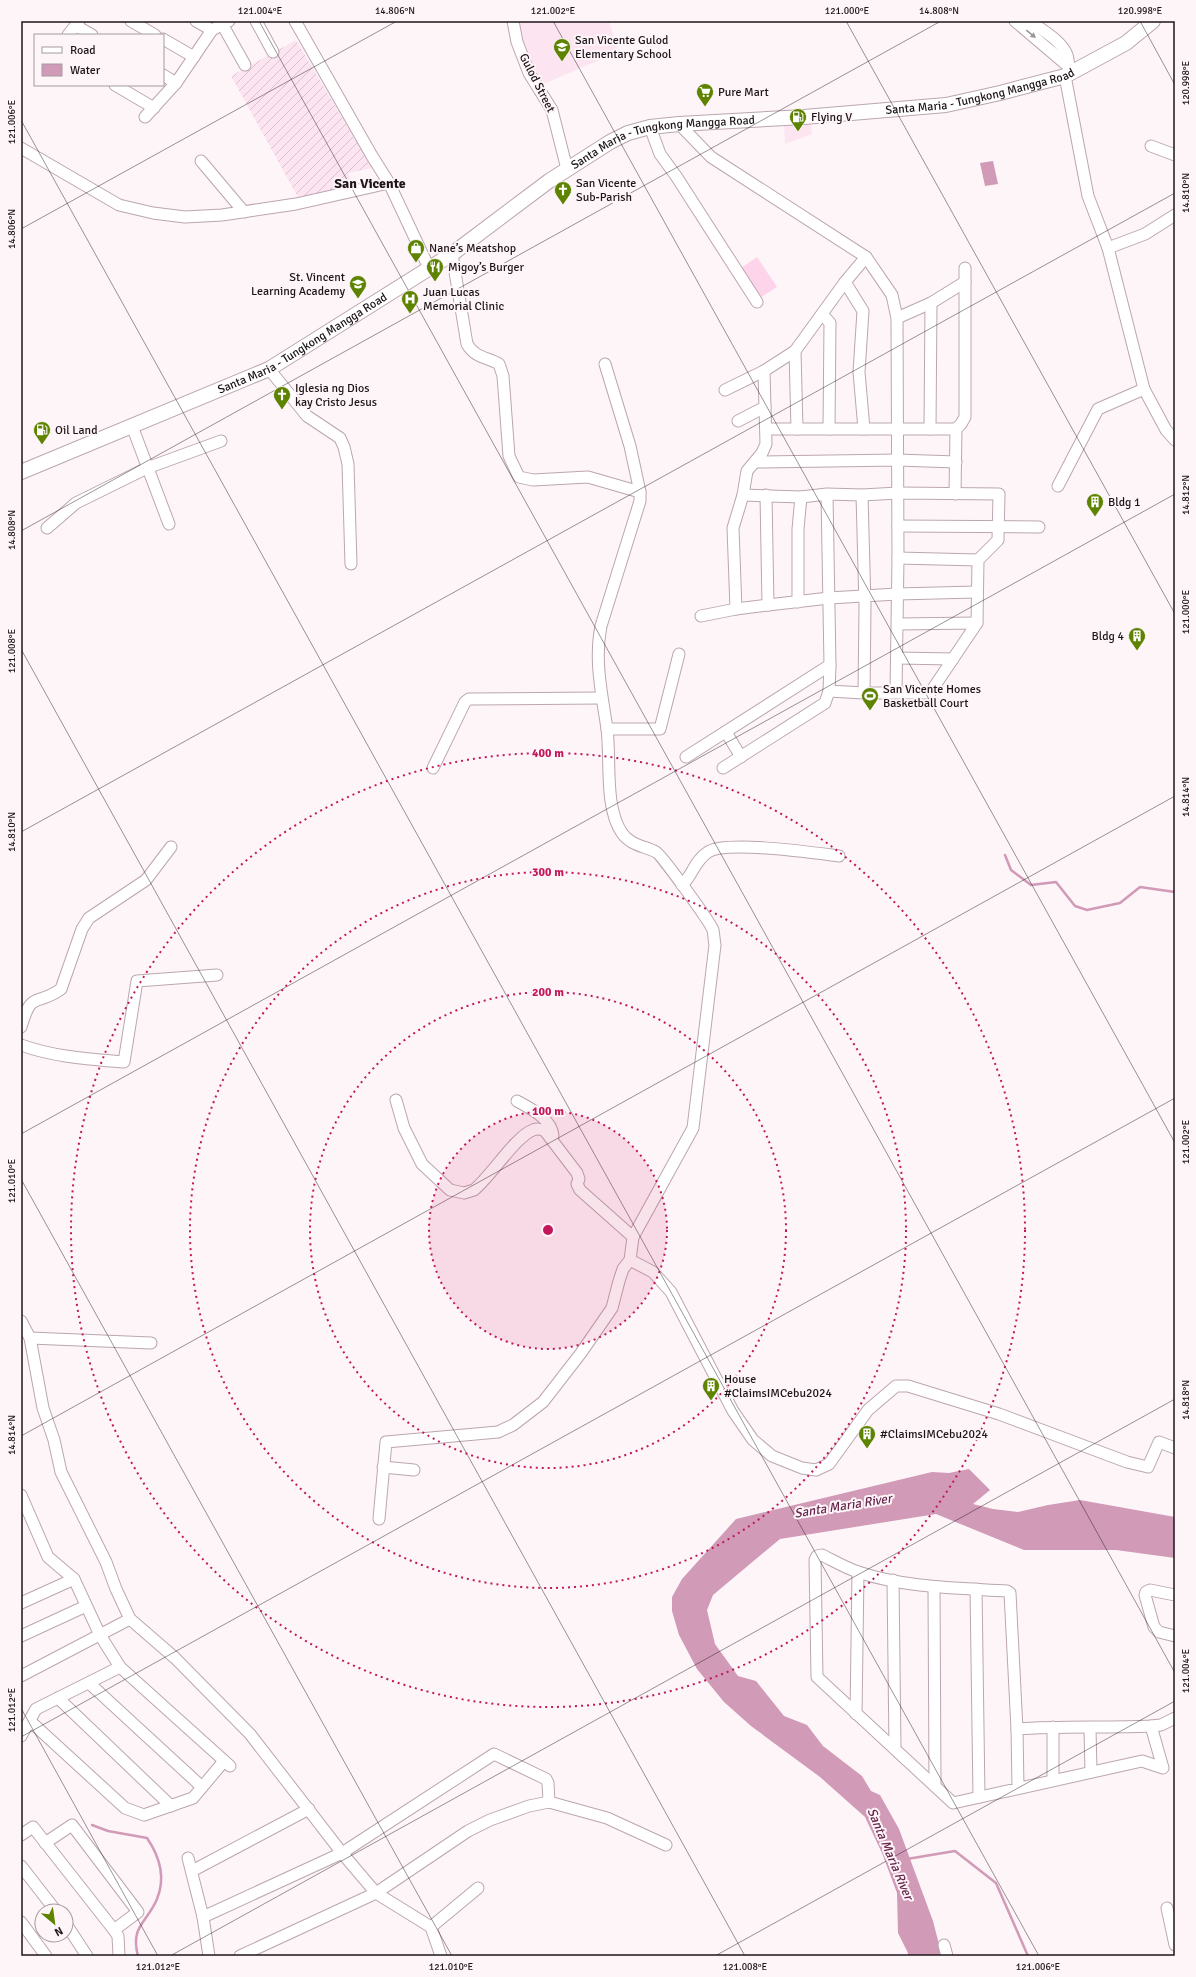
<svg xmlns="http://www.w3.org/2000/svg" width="1196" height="1977" font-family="Signika,sans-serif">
	<defs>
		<pattern id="industrial-furrows" width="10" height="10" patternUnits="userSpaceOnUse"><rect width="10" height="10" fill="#fce4f0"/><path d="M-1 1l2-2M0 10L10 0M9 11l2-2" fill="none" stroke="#d8c3cd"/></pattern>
	</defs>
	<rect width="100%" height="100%" fill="#fef5f9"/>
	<!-- built -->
	<g fill="#fce4f0">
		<polygon points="516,21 609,21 618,52 541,85 532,71 519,39"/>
		<polygon points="811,122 812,134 785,144 784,124"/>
	</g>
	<!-- industrial -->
	<polygon fill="url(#industrial-furrows)" points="296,40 372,168 348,173 355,188 300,201 231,76"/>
	<!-- garden -->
	<polygon fill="#fdd4e9" points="757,257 777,287 761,297 741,268"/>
	<!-- water -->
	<g fill="#d19ab7">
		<polygon points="993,161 998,184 985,186 980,163"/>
		<polygon points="969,1469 990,1490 973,1504 993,1509 1018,1512 1048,1505 1080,1500 1175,1517 1175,1558 1116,1550 1024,1550 936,1514 780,1539 713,1595 707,1610 715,1644 738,1676 756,1681 784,1716 807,1725 823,1746 862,1776 871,1791 880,1795 899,1829 933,1921 942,1956 907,1956 908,1953 898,1933 897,1893 882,1853 865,1817 820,1777 751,1726 724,1702 697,1669 679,1635 672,1611 672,1597 682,1579 736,1519 932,1472 949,1473"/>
	</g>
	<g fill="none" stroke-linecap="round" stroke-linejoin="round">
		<!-- stream -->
		<g stroke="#d19ab7" stroke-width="2.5">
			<polyline points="1005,855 1011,870 1031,885 1056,882 1075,906 1087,910 1120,903 1140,887 1175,892"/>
			<path d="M92,1825L108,1831L147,1838C160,1857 166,1877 157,1899C147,1923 130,1926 138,1956"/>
			<polyline points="907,1859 955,1851 996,1883 1028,1956"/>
		</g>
		<defs>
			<g id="minor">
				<polyline points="131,21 155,35"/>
				<polyline points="196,21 212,30"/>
				<polyline points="256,21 273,52"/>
				<polyline points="295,21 372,156 389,183 429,268"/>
				<polyline points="513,21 517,42 529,73 552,110 567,169"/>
				<polyline points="1015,21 1068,66"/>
				<path d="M1030,21C1043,31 1061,40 1067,55C1069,61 1068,67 1071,73"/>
				<polyline points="222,24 245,65"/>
				<polyline points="76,26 92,35"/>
				<polyline points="68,35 79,21"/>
				<polyline points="163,39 194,57"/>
				<polyline points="163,75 176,83"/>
				<polyline points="1065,76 1088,196 1108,248 1144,389 1166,430 1175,440"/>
				<polyline points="115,85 154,108"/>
				<polyline points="145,117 176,83 212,30 229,21"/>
				<polyline points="679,124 711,157 866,257 892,295 897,318 898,558 896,692"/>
				<polyline points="650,127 660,154 676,176 757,302"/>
				<polyline points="1151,146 1175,155"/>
				<polyline points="21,148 119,205 153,213 185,217 222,215 296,204 389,183"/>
				<polyline points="201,161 244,212"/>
				<polyline points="1108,248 1145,234 1175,215"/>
				<polyline points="845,282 863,311 859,372 864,429"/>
				<polyline points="822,314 830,323 829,429"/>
				<polyline points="897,318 931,303 965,282"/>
				<polyline points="795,351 797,429"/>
				<polyline points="605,364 630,446 640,492"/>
				<polyline points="269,369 307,416 340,438 344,447 348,464 351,564"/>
				<polyline points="725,390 764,371"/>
				<polyline points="738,421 765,407"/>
				<polyline points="132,426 169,524"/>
				<polyline points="766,429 956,429"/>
				<polyline points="930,429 931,303"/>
				<polyline points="756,462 897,460 956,462"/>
				<polyline points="1058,486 1098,409 1144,389"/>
				<polyline points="955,494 956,429 961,424 965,417 965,268"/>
				<polyline points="743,495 801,497 827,494 862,495 898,493 999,494 998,540 978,560 977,623 930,693 864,693 829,691 830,665 827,494"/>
				<polyline points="766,495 768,605 829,598 897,594 976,592"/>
				<polyline points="862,495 865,607 864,693"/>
				<polyline points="898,526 1039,527"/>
				<polyline points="47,528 76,503 147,468 221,441"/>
				<polyline points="898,558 978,560"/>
				<polyline points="798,602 798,529 801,497"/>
				<polyline points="736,609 733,528 743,495 747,471 762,453 766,444 764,371 795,351 845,282 866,257"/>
				<polyline points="701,616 736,609 768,605"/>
				<polyline points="898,624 977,623"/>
				<polyline points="897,658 953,659"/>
				<polyline points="607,729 660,729 679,654"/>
				<polyline points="726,732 741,757"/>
				<polyline points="686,757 830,665"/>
				<polyline points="433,768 465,702 469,699 601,698"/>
				<polyline points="723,768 825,703 829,691"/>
				<path d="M682,885C692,876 695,860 708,852C726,840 815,853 839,856"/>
				<path d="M21,1027C32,989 36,1007 61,989L82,929L89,918L146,880L171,847"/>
				<path d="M21,1045C54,1057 89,1059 124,1062L137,981L217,975"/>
				<path d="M396,1100L404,1128L422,1164L450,1190L464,1193L474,1190C492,1175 515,1137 533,1130C538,1128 541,1129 545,1131L577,1173L579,1179L577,1184L580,1190L633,1237"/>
				<path d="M517,1101C530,1108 552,1119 553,1136"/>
				<polyline points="630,1260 653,1272 671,1292 733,1411 753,1440 772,1456 802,1468 816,1470 829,1464 868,1410 896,1386 908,1386 999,1414 1127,1462 1148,1467 1159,1442 1175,1448"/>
				<polyline points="21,1321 30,1338 43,1408 54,1440 61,1472 106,1562 116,1589 130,1619 175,1658 250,1734 342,1853 376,1893 431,1927 441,1956"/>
				<polyline points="30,1338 151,1343"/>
				<polyline points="383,1467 414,1470"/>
				<polyline points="21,1495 48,1557 74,1579 100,1635 120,1667 230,1766"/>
				<path d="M379,1519L386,1442L498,1432L513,1425L543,1402L581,1353L612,1308L619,1281L623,1269L630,1260L633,1237L693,1128L715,945C714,940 714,935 713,930C710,922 661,854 656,852C644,846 630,845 622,833C604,807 611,759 607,729C602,694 594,661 601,626L640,501V492L588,477L533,480L519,477L509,456L503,376L499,364C487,357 475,358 467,344L452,254"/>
				<polyline points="893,1580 895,1749"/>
				<polyline points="934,1587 935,1786"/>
				<polyline points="976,1589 979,1797"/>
				<polyline points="1175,1595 1150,1590 1146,1592 1145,1595 1154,1627 1159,1632 1175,1636"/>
				<polyline points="21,1603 74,1579"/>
				<polyline points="21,1636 86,1606"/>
				<polyline points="21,1676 130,1619"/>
				<polyline points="89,1683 202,1787"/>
				<polyline points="58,1698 171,1806"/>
				<polyline points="856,1714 858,1572"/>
				<polyline points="30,1721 125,1808 144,1815 193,1798 224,1761"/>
				<polyline points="1090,1728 1091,1772"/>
				<path d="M1017,1729C1062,1726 1106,1728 1151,1726L1161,1725L1175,1718"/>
				<polyline points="21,1736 36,1709 120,1667"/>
				<polyline points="1053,1780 1053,1727"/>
				<path d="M1018,1788L1017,1729L1010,1593L1007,1591C958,1588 906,1588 858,1572C846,1568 834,1561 822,1555L817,1556L815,1560L817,1677L953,1803L1142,1761L1163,1768L1151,1726"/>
				<polyline points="21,1835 33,1827 114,1930 118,1936 119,1956"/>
				<polyline points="45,1843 72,1825 138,1912 114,1930"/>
				<polyline points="188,1858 203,1917 209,1956"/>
				<polyline points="21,1866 56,1911"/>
				<polyline points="192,1871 309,1809"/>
				<polyline points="1167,1908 1175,1945"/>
				<polyline points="203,1917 342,1853 494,1754 546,1779 548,1783 549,1802 607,1818 666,1845"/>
				<polyline points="21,1922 46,1956"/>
				<polyline points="66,1924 87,1956"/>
				<polyline points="431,1927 478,1888"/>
				<polyline points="944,1945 947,1956"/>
				<polyline points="240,1956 376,1893 468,1831 490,1820 529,1806 549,1802"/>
			</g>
			<g id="major">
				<path id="s1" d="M21,472L269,369L452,254L549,181L610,142L628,133L650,127L679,124L804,117L946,105L1000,93L1065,76L1126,43L1153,21"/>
			</g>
		</defs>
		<!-- minor casing -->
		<use href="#minor" stroke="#bba6b1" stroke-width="13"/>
		<!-- major casing -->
		<use href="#major" stroke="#bba6b1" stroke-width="16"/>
		<!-- minor -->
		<use href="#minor" stroke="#fff" stroke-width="11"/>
		<!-- major -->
		<use href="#major" stroke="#fff" stroke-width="14"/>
	</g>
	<!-- one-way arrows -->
	<defs><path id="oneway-solid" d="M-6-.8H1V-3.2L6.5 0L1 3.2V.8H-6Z"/></defs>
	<use fill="#999698" href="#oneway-solid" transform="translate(1031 34) rotate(39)"/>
	<!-- ticks -->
	<path fill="none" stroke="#1d1519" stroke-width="1" stroke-opacity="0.45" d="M259,21L1175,1673M553,21L1175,1143M846,21L1175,614M1140,21L1175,85M21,120L1039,1956M21,229L397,21M21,531L941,21M21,649L745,1956M21,832L1175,193M21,1134L1175,494M21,1179L452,1956M21,1436L1175,796M21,1708L158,1956M21,1737L1175,1098M170,1956L1175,1399M715,1956L1175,1701"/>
	<!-- distance rings -->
	<circle cx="548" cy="1230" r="119" fill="#c2185b" fill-opacity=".12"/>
	<g fill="none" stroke="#c2185b" stroke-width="2" stroke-dasharray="2 4">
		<circle cx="548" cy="1230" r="119"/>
		<circle cx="548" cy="1230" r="238"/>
		<circle cx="548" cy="1230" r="358"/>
		<circle cx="548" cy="1230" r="477"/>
	</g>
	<!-- icons -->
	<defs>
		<symbol id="school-pin" viewBox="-11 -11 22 30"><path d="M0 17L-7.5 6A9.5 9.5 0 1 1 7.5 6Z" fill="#5d8301" stroke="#fef5f9"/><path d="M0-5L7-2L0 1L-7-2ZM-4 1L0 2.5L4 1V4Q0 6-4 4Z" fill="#fff"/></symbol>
		<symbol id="supermarket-pin" viewBox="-11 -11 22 30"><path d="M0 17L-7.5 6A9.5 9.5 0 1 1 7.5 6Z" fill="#5d8301" stroke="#fef5f9"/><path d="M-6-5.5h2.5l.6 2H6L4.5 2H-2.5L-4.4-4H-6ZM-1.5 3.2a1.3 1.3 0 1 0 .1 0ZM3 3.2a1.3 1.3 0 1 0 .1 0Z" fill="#fff"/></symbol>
		<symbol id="fuel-pin" viewBox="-11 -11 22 30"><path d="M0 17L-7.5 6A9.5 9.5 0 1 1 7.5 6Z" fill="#5d8301" stroke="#fef5f9"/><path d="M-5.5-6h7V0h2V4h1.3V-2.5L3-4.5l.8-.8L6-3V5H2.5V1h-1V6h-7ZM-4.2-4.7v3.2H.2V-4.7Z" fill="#fff"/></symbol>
		<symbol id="church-pin" viewBox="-11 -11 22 30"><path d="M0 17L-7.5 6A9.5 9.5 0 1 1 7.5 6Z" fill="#5d8301" stroke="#fef5f9"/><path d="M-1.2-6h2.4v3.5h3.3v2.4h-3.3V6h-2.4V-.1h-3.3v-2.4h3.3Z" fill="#fff"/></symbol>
		<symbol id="shop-pin" viewBox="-11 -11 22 30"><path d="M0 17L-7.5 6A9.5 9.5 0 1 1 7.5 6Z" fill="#5d8301" stroke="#fef5f9"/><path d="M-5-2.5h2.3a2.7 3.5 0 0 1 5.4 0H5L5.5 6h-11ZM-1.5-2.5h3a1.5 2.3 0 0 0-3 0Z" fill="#fff"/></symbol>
		<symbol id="restaurant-pin" viewBox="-11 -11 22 30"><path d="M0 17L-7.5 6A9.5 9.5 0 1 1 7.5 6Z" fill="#5d8301" stroke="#fef5f9"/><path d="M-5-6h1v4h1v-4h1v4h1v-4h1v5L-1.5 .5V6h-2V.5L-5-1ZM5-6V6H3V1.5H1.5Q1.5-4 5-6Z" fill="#fff"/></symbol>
		<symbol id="hospital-pin" viewBox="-11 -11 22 30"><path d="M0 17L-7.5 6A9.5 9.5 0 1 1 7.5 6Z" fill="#5d8301" stroke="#fef5f9"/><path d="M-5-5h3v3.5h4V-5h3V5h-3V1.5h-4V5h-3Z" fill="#fff"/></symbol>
		<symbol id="building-pin" viewBox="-11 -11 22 30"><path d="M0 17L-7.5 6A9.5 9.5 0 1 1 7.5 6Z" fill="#5d8301" stroke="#fef5f9"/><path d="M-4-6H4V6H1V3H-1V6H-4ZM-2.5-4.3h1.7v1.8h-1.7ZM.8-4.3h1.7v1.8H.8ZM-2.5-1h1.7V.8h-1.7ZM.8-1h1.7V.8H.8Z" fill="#fff"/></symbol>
		<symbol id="stadium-pin" viewBox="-11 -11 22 30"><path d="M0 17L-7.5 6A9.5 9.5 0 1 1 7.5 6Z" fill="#5d8301" stroke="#fef5f9"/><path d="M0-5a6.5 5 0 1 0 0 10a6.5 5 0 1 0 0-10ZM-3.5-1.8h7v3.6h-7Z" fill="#fff"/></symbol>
	</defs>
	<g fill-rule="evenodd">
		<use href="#school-pin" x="552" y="37" width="20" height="27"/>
		<use href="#supermarket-pin" x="695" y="82" width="20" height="27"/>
		<use href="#fuel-pin" x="788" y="107" width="20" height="27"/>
		<use href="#church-pin" x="553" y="180" width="20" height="27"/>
		<use href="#shop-pin" x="406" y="238" width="20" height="27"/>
		<use href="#restaurant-pin" x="425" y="257" width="20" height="27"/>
		<use href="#school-pin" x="348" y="274" width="20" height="27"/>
		<use href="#hospital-pin" x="400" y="289" width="20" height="27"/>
		<use href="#church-pin" x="272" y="385" width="20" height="27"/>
		<use href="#fuel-pin" x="32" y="420" width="20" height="27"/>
		<use href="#building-pin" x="1085" y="492" width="20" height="27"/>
		<use href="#building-pin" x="1127" y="626" width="20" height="27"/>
		<use href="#stadium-pin" x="860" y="686" width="20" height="27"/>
		<use href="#building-pin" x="701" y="1376" width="20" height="27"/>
		<use href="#building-pin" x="857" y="1424" width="20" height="27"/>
	</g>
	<g text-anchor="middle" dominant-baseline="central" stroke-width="4" stroke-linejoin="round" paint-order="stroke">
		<!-- poi labels -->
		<g font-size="12" fill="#1d1519" stroke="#fef5f9" text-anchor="start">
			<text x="575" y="40">San Vicente Gulod<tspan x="575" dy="14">Elementary School</tspan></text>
			<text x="718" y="92">Pure Mart</text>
			<text x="811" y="117">Flying V</text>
			<text x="576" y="183">San Vicente<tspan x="576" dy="14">Sub-Parish</tspan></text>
			<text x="429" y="248">Nane’s Meatshop</text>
			<text x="448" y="267">Migoy’s Burger</text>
			<text x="345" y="277" text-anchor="end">St. Vincent<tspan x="345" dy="14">Learning Academy</tspan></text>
			<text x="423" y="292">Juan Lucas<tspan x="423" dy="14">Memorial Clinic</tspan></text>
			<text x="295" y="388">Iglesia ng Dios<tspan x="295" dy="14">kay Cristo Jesus</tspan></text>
			<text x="55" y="430">Oil Land</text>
			<text x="1108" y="502">Bldg 1</text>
			<text x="1124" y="636" text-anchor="end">Bldg 4</text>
			<text x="883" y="689">San Vicente Homes<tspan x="883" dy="14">Basketball Court</tspan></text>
			<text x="724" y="1379">House<tspan x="724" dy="14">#ClaimsIMCebu2024</tspan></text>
			<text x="880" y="1434">#ClaimsIMCebu2024</text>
		</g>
		<!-- street labels -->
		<g font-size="12" fill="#1d1519" stroke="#fef5f9">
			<text transform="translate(537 83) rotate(63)">Gulod Street</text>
			<text stroke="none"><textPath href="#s1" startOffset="1054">Santa Maria - Tungkong Mangga Road</textPath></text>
			<text stroke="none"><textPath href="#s1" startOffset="730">Santa Maria - Tungkong Mangga Road</textPath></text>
			<text stroke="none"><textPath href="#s1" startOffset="310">Santa Maria - Tungkong Mangga Road</textPath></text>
		</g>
		<!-- water labels -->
		<g font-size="13" font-style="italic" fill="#66254c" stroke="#fef5f9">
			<text transform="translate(843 1506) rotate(-9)">Santa Maria River</text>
			<text transform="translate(890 1854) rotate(67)">Santa Maria River</text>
		</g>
		<!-- quarter labels -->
		<g font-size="14" font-weight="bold" fill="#1d1519" stroke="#fef5f9">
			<text x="370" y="183">San Vicente</text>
		</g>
	</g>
	<circle cx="548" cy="1230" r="6" fill="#c2185b" stroke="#fef5f9" stroke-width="2"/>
	<g font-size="12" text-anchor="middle" font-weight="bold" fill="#c2185b" stroke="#fef5f9" stroke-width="4" stroke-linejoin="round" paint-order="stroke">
		<text x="548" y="757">400 m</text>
		<text x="548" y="876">300 m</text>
		<text x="548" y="996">200 m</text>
		<text x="548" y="1115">100 m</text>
	</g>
	<!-- border -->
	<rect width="1196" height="1977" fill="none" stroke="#fef5f9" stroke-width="44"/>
	<!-- legend -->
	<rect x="34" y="34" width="130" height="52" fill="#fef5f9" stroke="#a49b9f"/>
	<rect x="42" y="47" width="20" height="6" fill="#ffffff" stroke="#a49b9f"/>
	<text x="70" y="54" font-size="12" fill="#1d1519">Road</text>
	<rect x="42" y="64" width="20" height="12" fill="#d19ab7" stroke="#a49b9f"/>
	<text x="70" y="74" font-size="12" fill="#1d1519">Water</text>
	<!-- north arrow -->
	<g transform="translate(54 1923) rotate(151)"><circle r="19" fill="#fef5f9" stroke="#a49b9f"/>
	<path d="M0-3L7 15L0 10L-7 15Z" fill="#5d8301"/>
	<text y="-6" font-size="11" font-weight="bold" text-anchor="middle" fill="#1d1519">N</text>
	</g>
	<rect x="22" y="22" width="1152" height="1933" fill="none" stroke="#1d1519" stroke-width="1.5"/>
	<g font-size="10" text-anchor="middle" fill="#1d1519">
		<text x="260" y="14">121.004°E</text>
		<text x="395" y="14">14.806°N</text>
		<text x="553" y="14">121.002°E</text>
		<text x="847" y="14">121.000°E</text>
		<text x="939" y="14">14.808°N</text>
		<text x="1140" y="14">120.998°E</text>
		<text transform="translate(1185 83) rotate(-90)" y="4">120.998°E</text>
		<text transform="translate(11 122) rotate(-90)" y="4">121.006°E</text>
		<text transform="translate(1185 193) rotate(-90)" y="4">14.810°N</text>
		<text transform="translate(11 229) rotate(-90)" y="4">14.806°N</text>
		<text transform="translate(1185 495) rotate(-90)" y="4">14.812°N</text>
		<text transform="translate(11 530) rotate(-90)" y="4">14.808°N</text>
		<text transform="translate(1185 612) rotate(-90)" y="4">121.000°E</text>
		<text transform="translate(11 651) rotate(-90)" y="4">121.008°E</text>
		<text transform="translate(1185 797) rotate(-90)" y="4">14.814°N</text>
		<text transform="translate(11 832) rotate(-90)" y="4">14.810°N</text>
		<text transform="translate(1185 1142) rotate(-90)" y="4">121.002°E</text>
		<text transform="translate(11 1181) rotate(-90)" y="4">121.010°E</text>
		<text transform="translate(1185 1400) rotate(-90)" y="4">14.818°N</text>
		<text transform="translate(11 1435) rotate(-90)" y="4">14.814°N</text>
		<text transform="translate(1185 1671) rotate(-90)" y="4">121.004°E</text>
		<text transform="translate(11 1710) rotate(-90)" y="4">121.012°E</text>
		<text x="158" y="1970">121.012°E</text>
		<text x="451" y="1970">121.010°E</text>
		<text x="745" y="1970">121.008°E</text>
		<text x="1038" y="1970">121.006°E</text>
	</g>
</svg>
